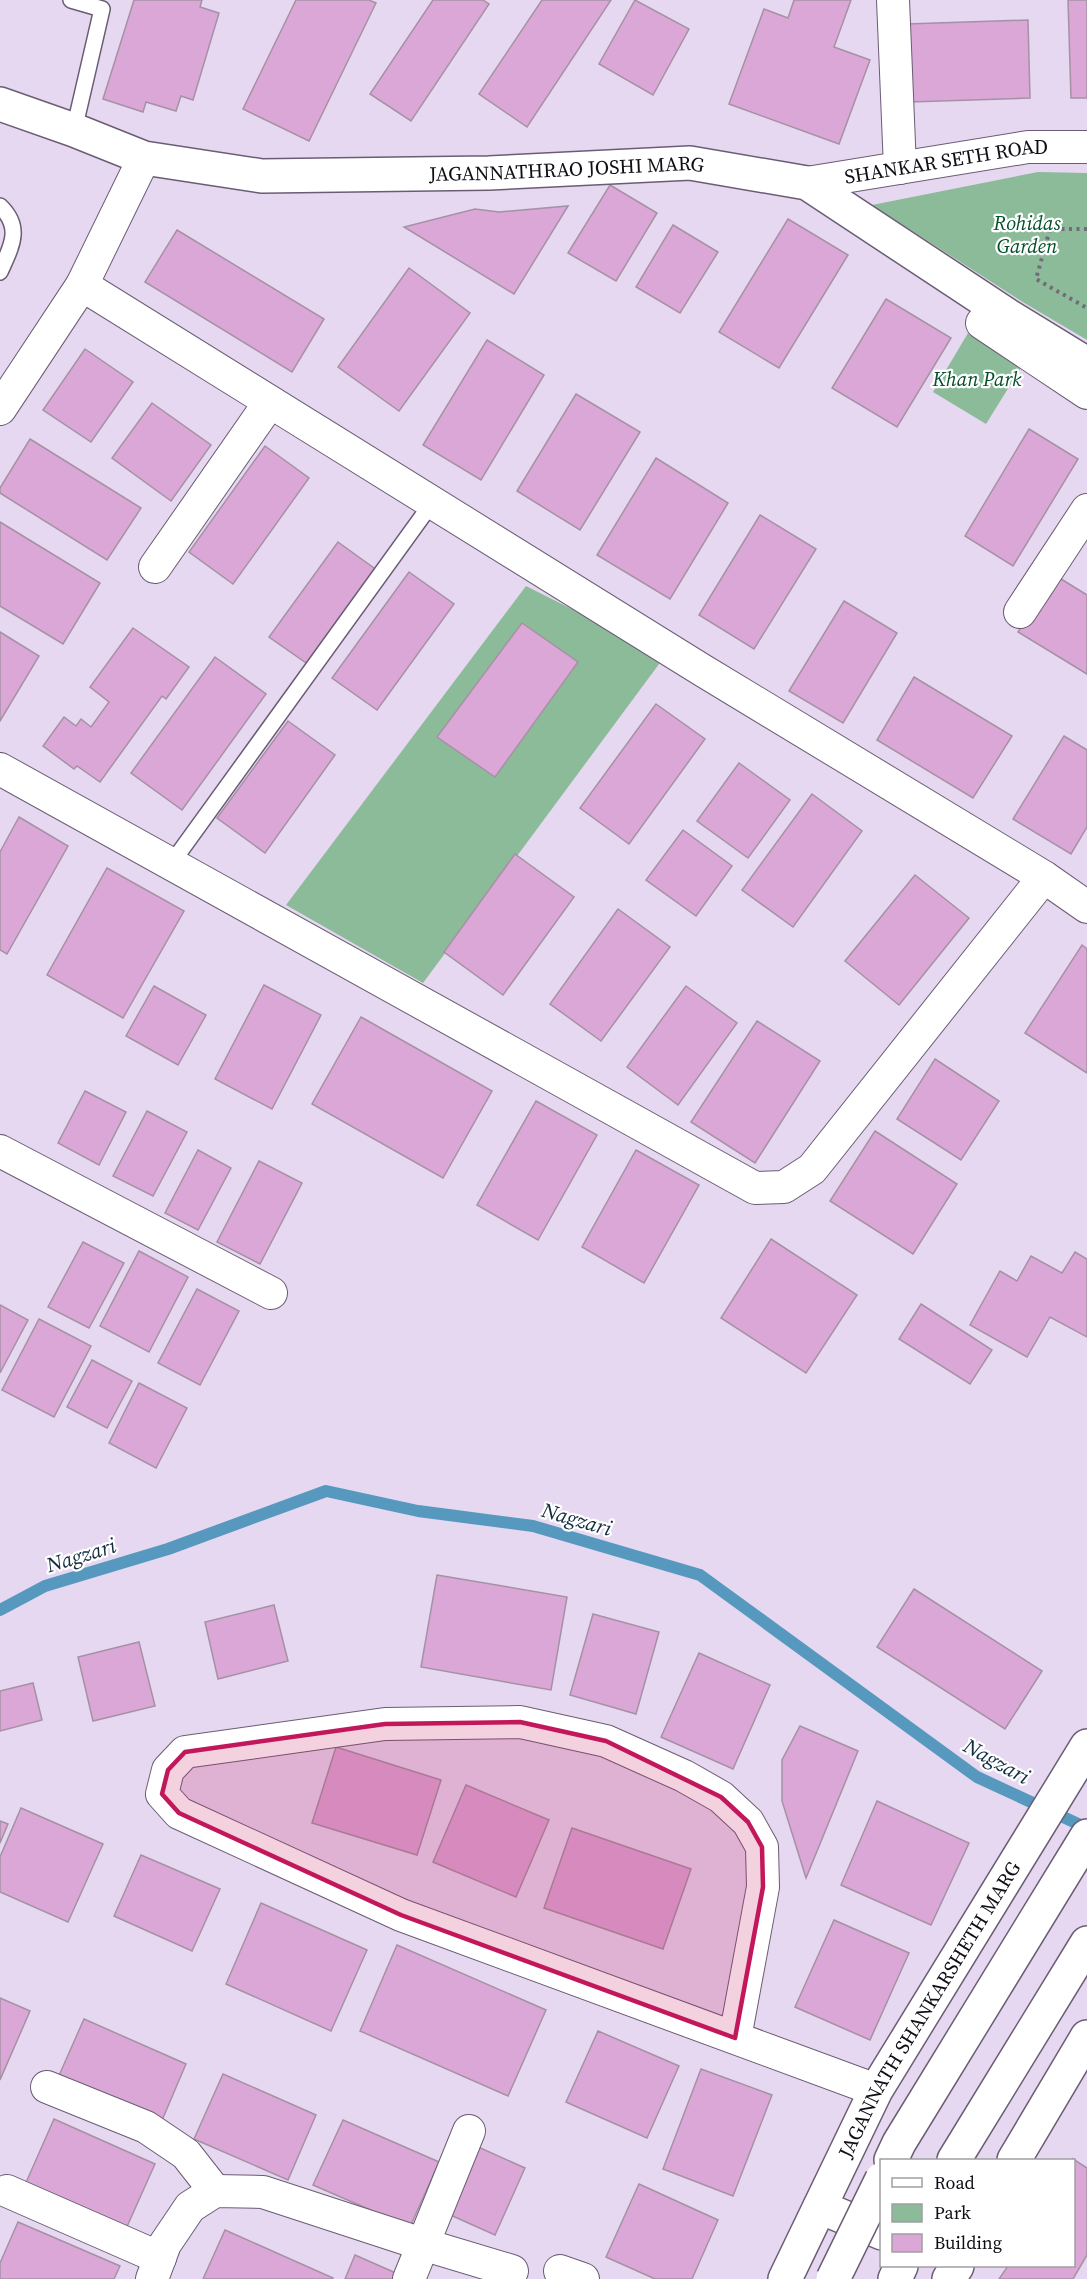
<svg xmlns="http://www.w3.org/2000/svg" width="1087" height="2279" font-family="'Source Serif 4',serif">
	<rect width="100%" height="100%" fill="#e6d8f1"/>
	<!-- green -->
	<g fill="#8cbb9a">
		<polygon points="1038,172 1087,173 1087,340 1021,301 872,205"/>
		<polygon points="968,333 1022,366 986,424 933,392"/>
		<polygon points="526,586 665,656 423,983 286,905"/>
	</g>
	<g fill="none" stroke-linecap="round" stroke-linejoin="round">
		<!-- stream -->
		<polyline stroke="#5799be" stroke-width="12" points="0,1610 45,1586 168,1549 326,1491 418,1511 533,1526 700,1575 977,1777 1087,1828"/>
	</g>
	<!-- building -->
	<g fill="#dba7d7" stroke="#a691a4" stroke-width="1.5">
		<polygon points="134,0 202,0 200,7 219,13 193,100 181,96 176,111 146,102 143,112 103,99"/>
		<polygon points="296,0 369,0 376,3 309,141 243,109"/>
		<polygon points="433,0 483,0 489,4 411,121 370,94"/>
		<polygon points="542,0 611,0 527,127 479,94"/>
		<polygon points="635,0 689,29 653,95 599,64"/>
		<polygon points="794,0 851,0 834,47 870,60 839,144 729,104 764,9 788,18"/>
		<polygon points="1068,0 1087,0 1087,98 1071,98"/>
		<polygon points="1028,20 1030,98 910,102 907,24"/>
		<polygon points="610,185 657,213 616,281 568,253"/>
		<polygon points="568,206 514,294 404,227 475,209 499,212"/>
		<polygon points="788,219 848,255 779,368 719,332"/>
		<polygon points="673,225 718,252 680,313 636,287"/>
		<polygon points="177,230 324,319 292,372 145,282"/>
		<polygon points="409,268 470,313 399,411 338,367"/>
		<polygon points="886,299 951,338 897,427 832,388"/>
		<polygon points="487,340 544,375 481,480 423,445"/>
		<polygon points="85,349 133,382 91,442 43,410"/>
		<polygon points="576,394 640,432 580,530 517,491"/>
		<polygon points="152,403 211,445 171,501 112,458"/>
		<polygon points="1029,429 1078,459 1013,566 965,536"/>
		<polygon points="30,439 141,508 107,560 0,493 0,488"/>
		<polygon points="265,446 309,478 233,584 189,552"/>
		<polygon points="656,458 728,503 670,599 597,555"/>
		<polygon points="760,515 816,549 754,649 699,615"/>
		<polygon points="0,522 100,583 63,644 0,606"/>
		<polygon points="338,542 378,571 309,665 269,637"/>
		<polygon points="409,572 454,604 377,710 332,678"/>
		<polygon points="1053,574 1087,595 1087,674 1018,632"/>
		<polygon points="844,601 897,633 843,723 789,691"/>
		<polygon points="522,623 578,662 495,777 437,737"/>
		<polygon points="133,628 189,667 166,699 162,696 100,782 77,766 74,769 43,746 64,717 76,726 81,719 91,727 109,702 90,687"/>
		<polygon points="0,632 39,656 0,721"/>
		<polygon points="215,657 266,694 182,810 131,773"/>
		<polygon points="914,677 1012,736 973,798 877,740"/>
		<polygon points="656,704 705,739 629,844 580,808"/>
		<polygon points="288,721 335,755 265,853 217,818"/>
		<polygon points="1064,736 1087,750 1087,827 1071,854 1013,819"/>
		<polygon points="739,763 790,800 748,858 697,821"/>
		<polygon points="812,794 862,831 793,927 742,890"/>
		<polygon points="19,817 68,846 7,954 0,950 0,852"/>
		<polygon points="683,830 732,866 696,916 646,880"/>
		<polygon points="515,854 574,897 503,995 444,952"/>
		<polygon points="107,868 184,911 123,1018 47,975"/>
		<polygon points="915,875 969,918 899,1005 845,961"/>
		<polygon points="618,909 670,947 601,1041 550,1004"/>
		<polygon points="1082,945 1087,949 1087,1073 1025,1033"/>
		<polygon points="264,985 321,1015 272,1109 215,1079"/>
		<polygon points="154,986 206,1015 178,1065 126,1036"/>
		<polygon points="686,986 737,1023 678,1105 627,1067"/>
		<polygon points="361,1017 492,1091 443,1178 312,1104"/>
		<polygon points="757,1021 820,1061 755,1163 691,1122"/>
		<polygon points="935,1059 999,1101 961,1160 897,1119"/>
		<polygon points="85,1091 126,1112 99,1165 58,1143"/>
		<polygon points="536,1101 597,1135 538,1240 477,1205"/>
		<polygon points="147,1111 187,1132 153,1196 113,1176"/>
		<polygon points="875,1131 957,1184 913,1254 830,1201"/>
		<polygon points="198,1150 231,1168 198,1230 165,1213"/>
		<polygon points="636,1150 699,1185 644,1283 582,1247"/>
		<polygon points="259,1161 302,1183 260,1264 217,1242"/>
		<polygon points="771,1239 857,1295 806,1373 721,1318"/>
		<polygon points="83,1242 124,1263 89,1328 48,1307"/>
		<polygon points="139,1251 188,1277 149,1352 100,1326"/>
		<polygon points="1075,1252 1087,1259 1087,1337 1050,1317 1027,1357 970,1325 1000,1271 1017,1281 1031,1256 1062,1273"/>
		<polygon points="197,1289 239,1311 200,1385 158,1363"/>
		<polygon points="921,1304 992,1350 970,1384 899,1339"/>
		<polygon points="0,1305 28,1320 0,1373"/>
		<polygon points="39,1319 91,1346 54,1417 2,1390"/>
		<polygon points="92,1360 132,1381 107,1428 67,1407"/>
		<polygon points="139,1383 187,1408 156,1468 109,1443"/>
		<polygon points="437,1575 567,1597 551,1690 421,1667"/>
		<polygon points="914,1589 1042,1671 1005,1729 877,1647"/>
		<polygon points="274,1605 288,1661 218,1679 205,1622"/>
		<polygon points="593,1614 659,1632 636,1714 570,1695"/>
		<polygon points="139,1642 155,1706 93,1721 78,1657"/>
		<polygon points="699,1653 770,1685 733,1769 661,1737"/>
		<polygon points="33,1683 42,1720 0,1731 0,1691"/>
		<polygon points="800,1726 858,1751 806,1878 782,1801 782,1760"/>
		<polygon points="336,1747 441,1780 417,1855 312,1823"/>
		<polygon points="466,1785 549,1820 516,1897 433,1862"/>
		<polygon points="877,1801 969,1843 931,1925 841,1885"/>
		<polygon points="21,1808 103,1844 68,1922 0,1892 0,1857"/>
		<polygon points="0,1821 8,1824 0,1843"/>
		<polygon points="572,1828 691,1869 663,1949 544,1908"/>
		<polygon points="141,1855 220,1889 192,1951 114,1916"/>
		<polygon points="261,1903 367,1950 331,2031 226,1984"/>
		<polygon points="834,1920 909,1953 870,2040 795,2007"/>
		<polygon points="397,1945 546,2010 508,2096 360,2031"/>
		<polygon points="0,1998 30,2011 0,2080"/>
		<polygon points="84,2019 186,2064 160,2125 57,2080"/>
		<polygon points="598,2031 679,2066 647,2138 566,2102"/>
		<polygon points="701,2069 772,2095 733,2196 663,2169"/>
		<polygon points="223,2074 316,2115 288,2180 194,2139"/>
		<polygon points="54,2119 155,2164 125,2231 24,2187"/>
		<polygon points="343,2120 439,2162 410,2227 313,2185"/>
		<polygon points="476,2146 525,2168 495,2235 446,2213"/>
		<polygon points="1073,2159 1087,2168 1087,2255 1073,2279 999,2279 1008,2266 1074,2266"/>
		<polygon points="639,2184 718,2220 692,2279 655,2279 606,2257"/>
		<polygon points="18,2222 120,2266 114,2279 0,2279 0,2263"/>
		<polygon points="225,2230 333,2278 332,2279 203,2279"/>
		<polygon points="355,2255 398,2274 396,2279 345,2279"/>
	</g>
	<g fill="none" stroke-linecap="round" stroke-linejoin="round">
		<defs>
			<g id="lane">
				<polyline points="71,0 102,9 74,130"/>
				<path d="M0,206C23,228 11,247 0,272"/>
				<polyline points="171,864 432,503"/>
			</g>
			<g id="street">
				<polyline points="893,0 900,168"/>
				<path id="s1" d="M807,183L1028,147H1087"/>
				<polyline points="82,285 702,670 1044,877 1087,907"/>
				<polyline points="982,323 1087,393"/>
				<polyline points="0,409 82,285 144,158"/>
				<polyline points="155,567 270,402"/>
				<polyline points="1020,612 1087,510"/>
				<polyline points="0,769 755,1188 784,1187 812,1169 1044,877"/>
				<polyline points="0,1151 271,1293"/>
				<polyline points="735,2038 763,1887 762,1847 748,1822 721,1797 684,1776 606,1741 520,1722 385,1724 185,1752 168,1770 162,1794 179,1813 401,1915 876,2090"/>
				<polyline points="47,2087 146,2127 186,2154 215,2191"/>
				<polyline points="7,2191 160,2258"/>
				<polyline points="560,2271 583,2279"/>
				<polyline points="152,2279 165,2244 190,2207 215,2191 263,2192 422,2244 512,2271"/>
				<polyline points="409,2279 469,2131"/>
			</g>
			<g id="secondary">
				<path id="s2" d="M0,104L74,130L144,158L262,176L489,173L690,163L807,183L1007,315L1087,364"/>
			</g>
			<g id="primary">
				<polyline points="1014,2160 1087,2037"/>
				<polyline points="820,2207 882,2233"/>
				<path id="s3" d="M785,2279L876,2090L1087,1746"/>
				<polyline points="949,2279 957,2266"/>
			</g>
			<g id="highway">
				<polyline points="891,2160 899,2143 1087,1836"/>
				<polyline points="954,2160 1087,1943"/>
				<polyline points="895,2279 901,2266"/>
			</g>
		</defs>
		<!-- lane casing -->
		<use href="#lane" stroke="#6a5d73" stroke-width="18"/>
		<!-- street casing -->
		<use href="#street" stroke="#6a5d73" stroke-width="34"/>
		<!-- secondary casing -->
		<use href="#secondary" stroke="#6a5d73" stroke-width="36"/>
		<!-- primary casing -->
		<use href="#primary" stroke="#6a5d73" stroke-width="36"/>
		<!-- highway casing -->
		<use href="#highway" stroke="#6a5d73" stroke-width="36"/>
		<!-- path -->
		<polyline stroke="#736b7b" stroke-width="4" stroke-dasharray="3 4.5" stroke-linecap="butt" points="1087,229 1050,229 1036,279 1087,308"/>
		<!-- lane -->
		<use href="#lane" stroke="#fff" stroke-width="15"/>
		<!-- street -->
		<use href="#street" stroke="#fff" stroke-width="32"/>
		<!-- secondary -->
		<use href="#secondary" stroke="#fff" stroke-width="33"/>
		<!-- primary -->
		<use href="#primary" stroke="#fff" stroke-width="33"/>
		<!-- highway -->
		<use href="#highway" stroke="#fff" stroke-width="33"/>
		<defs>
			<polyline id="highway-bridge" points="833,2279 882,2179"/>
		</defs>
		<!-- highway-bridge casing -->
		<use href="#highway-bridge" stroke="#6a5d73" stroke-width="36" stroke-linecap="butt"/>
		<!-- highway-bridge -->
		<use href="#highway-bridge" stroke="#fff" stroke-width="33"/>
	</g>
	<!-- marked area -->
	<path fill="#c2185b" fill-opacity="0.2" stroke="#c2185b" stroke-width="4.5" stroke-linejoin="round" d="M520,1722L606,1741L721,1797L748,1822L762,1847L763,1887L735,2038L401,1915L179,1813L162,1794L168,1770L185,1752L385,1724Z"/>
	<g text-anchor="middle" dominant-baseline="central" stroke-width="4.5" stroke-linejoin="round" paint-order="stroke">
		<!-- street labels -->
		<g font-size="20" fill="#110d15" stroke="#fff">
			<text stroke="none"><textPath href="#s1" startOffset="141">SHANKAR SETH ROAD</textPath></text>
			<text stroke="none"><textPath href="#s2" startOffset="578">JAGANNATHRAO JOSHI MARG</textPath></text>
			<text stroke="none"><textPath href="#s3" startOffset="306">JAGANNATH SHANKARSHETH MARG</textPath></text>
		</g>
		<!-- park labels -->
		<g font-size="20" font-style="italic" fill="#024f2a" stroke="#fff">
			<text x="1027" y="223">Rohidas<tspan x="1027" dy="23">Garden</tspan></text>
			<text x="977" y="379">Khan Park</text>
		</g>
		<!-- water labels -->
		<g font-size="21" font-style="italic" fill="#102e3f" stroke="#fff">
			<text transform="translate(577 1519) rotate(16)">Nagzari</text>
			<text transform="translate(81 1555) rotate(-17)">Nagzari</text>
			<text transform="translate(997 1761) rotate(29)">Nagzari</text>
		</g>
	</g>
	<!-- legend -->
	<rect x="880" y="2159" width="195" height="108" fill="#ffffff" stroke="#a09ea1" stroke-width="1.5"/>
	<rect x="892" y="2178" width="30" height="9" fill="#ffffff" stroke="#a09ea1" stroke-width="1.5"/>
	<text x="934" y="2189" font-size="18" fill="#110d15">Road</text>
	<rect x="892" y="2204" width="30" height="18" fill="#8cbb9a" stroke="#a09ea1" stroke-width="1.5"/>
	<text x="934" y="2219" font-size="18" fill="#110d15">Park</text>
	<rect x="892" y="2234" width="30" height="18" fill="#dba7d7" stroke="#a09ea1" stroke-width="1.5"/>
	<text x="934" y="2249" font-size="18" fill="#110d15">Building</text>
</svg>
